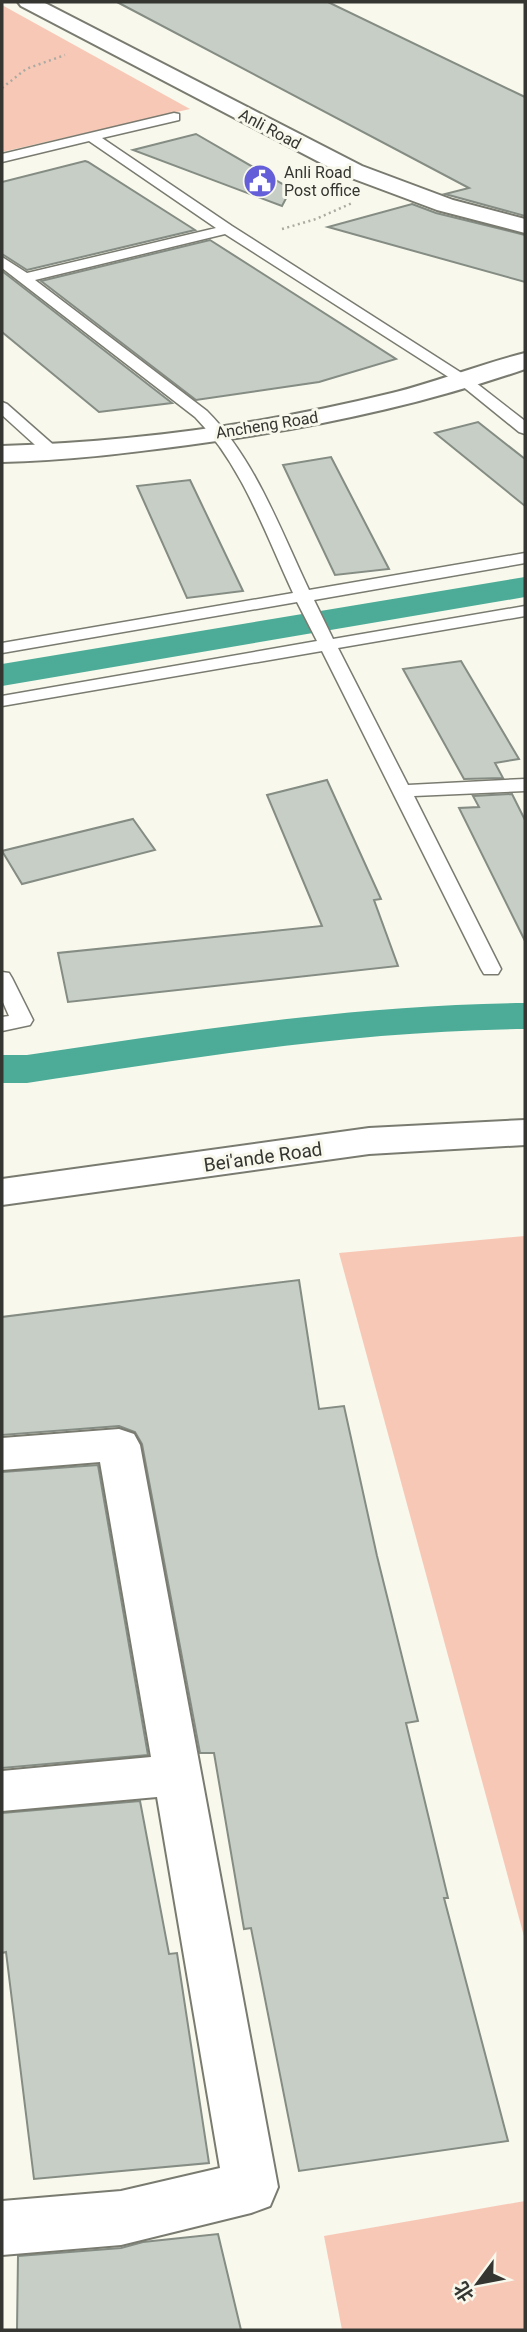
<svg xmlns="http://www.w3.org/2000/svg" width="527" height="2332" font-family="Roboto,'Noto Sans SC',sans-serif">
	<rect width="100%" height="100%" fill="#f8f8ec"/>
	<!-- green -->
	<g fill="#f8c8b7">
		<polygon points="2,5 190,109 2,152"/>
		<polygon points="525,1236 525,1940 339,1253"/>
		<polygon points="525,2201 525,2330 342,2330 324,2236"/>
	</g>
	<g fill="none" stroke-linecap="round" stroke-linejoin="round">
		<!-- canal -->
		<g fill="#4dac98" fill-rule="evenodd">
			<polygon points="525,577 525,597 2,686 2,664"/>
			<path d="M525,1003V1029C355,1031 195,1057 27,1083H2V1055H27C194,1030 356,1005 525,1003Z"/>
		</g>
	</g>
	<!-- building -->
	<g fill="#c6cec5" stroke="#848c83" stroke-width="2">
		<polygon points="117,2 328,2 525,97 525,216 445,194 469,188"/>
		<polygon points="196,134 291,189 282,206 133,150"/>
		<polygon points="85,161 88,162 195,230 27,270 2,254 2,182"/>
		<polygon points="412,204 436,213 525,235 525,282 328,227"/>
		<polygon points="210,240 396,359 319,382 196,400 41,281"/>
		<polygon points="2,271 172,403 99,412 2,332"/>
		<polygon points="478,422 525,459 525,506 435,433"/>
		<polygon points="331,457 389,569 335,575 283,465"/>
		<polygon points="190,480 243,591 187,598 137,486"/>
		<polygon points="461,661 519,759 495,763 503,778 464,779 403,669"/>
		<polygon points="327,780 381,899 374,900 398,966 68,1002 58,953 322,926 267,795"/>
		<polygon points="512,794 525,820 525,941 459,808 479,807 473,796"/>
		<polygon points="133,819 155,850 22,884 2,851"/>
		<polygon points="299,1280 319,1409 344,1406 377,1556 418,1721 406,1723 448,1898 444,1898 508,2141 299,2171 251,1928 244,1929 214,1753 200,1753 142,1444 135,1432 119,1426 2,1435 2,1317"/>
		<polygon points="98,1465 148,1755 2,1768 2,1472"/>
		<polygon points="140,1801 169,1954 177,1953 209,2163 34,2179 6,1952 2,1953 2,1813"/>
		<polygon points="218,2234 241,2330 17,2330 18,2256 121,2248 143,2242"/>
	</g>
	<g fill="none" stroke-linecap="round" stroke-linejoin="round">
		<defs>
			<g id="service">
				<path d="M174,113L179,114V120L102,138L232,226L471,379L525,421V434L519,432L461,385L225,234L35,280L207,411C255,459 280,529 309,590L525,553V563L314,600L333,639L525,606V616L338,648L408,785L525,779V791L414,796L501,969L498,974H484L481,969L322,651L2,706V696L317,641L297,602L2,653V643L293,593C265,533 242,465 195,417L2,268V257L27,273L216,228L89,141L2,162V154Z"/>
				<polygon points="2,402 7,404 57,448 59,451 57,454 45,454 2,415"/>
				<polygon points="2,972 9,973 12,978 33,1020 30,1025 2,1031 2,1017 9,1016 2,1000"/>
			</g>
			<g id="minor">
				<polygon points="18,2 43,2 362,166 453,200 525,219 525,233 437,210 346,176 21,6"/>
				<path d="M525,353V369C416,407 302,430 188,445C126,453 64,461 2,462V446C132,442 266,424 392,393C437,382 480,364 525,353Z"/>
				<polygon points="119,1429 134,1434 140,1445 278,2187 270,2206 251,2213 121,2245 2,2255 2,2201 121,2191 220,2168 157,1797 2,1811 2,1771 151,1757 100,1462 2,1470 2,1438"/>
			</g>
			<polygon id="tertiary" points="525,1120 525,1145 369,1154 2,1205 2,1179 369,1128"/>
		</defs>
		<!-- service casing -->
		<use href="#service" stroke="#7a7b70" stroke-width="3"/>
		<!-- minor casing -->
		<use href="#minor" stroke="#7a7b70" stroke-width="4"/>
		<!-- tertiary casing -->
		<use href="#tertiary" stroke="#7a7b70" stroke-width="4"/>
		<!-- path -->
		<g stroke="#ababa2" stroke-width="2.5" stroke-dasharray="2 3.5" stroke-linecap="butt">
			<polyline points="2,88 26,69 65,55"/>
			<polyline points="282,229 316,219 352,203"/>
		</g>
		<!-- service -->
		<use href="#service" fill="#fff" fill-rule="evenodd"/>
		<!-- minor -->
		<use href="#minor" fill="#fff" fill-rule="evenodd"/>
		<!-- tertiary -->
		<use href="#tertiary" fill="#fff" fill-rule="evenodd"/>
	</g>
	<!-- icons -->
	<defs>
		<symbol id="civic-disc" viewBox="-11 -11 22 22"><circle r="9.5" fill="#645fd8" stroke="#f8f8ec"/><path d="M-.6-6.5H3V-4.5H.6V-3L4-1V1h2V6H-6V1h2V-1L-.6-3ZM-1.2 2.5V6h2.4V2.5Z" fill="#fff"/></symbol>
	</defs>
	<g fill-rule="evenodd">
		<use href="#civic-disc" x="241" y="162" width="38" height="38"/>
	</g>
	<g text-anchor="middle" dominant-baseline="central" stroke-width="6" stroke-linejoin="round" paint-order="stroke">
		<!-- far-street labels -->
		<g font-size="16" fill="#353631" stroke="#f8f8ec">
			<text transform="translate(270 129) rotate(28)">Anli Road</text>
			<text transform="translate(267 425) rotate(-9)">Ancheng Road</text>
		</g>
		<!-- far-poi labels -->
		<g font-size="16" fill="#353631" stroke="#f8f8ec" text-anchor="start">
			<text x="284" y="172">Anli Road<tspan x="284" dy="18">Post office</tspan></text>
		</g>
		<!-- street labels -->
		<g font-size="19" fill="#353631" stroke="#f8f8ec">
			<text transform="translate(263 1157) rotate(-8)">Bei'ande Road</text>
		</g>
	</g>
	<!-- border -->
	<rect width="527" height="2332" fill="none" stroke="#353631" stroke-width="7"/>
	<!-- north arrow -->
	<g transform="translate(478 2283) rotate(238)" stroke="#f8f8ec" stroke-width="5" paint-order="stroke">
	<path d="M0-5L12 26L0 18L-12 26Z" fill="#353631"/>
	<text y="-10" font-size="19" font-weight="bold" text-anchor="middle" fill="#353631">北</text>
	</g>
</svg>
